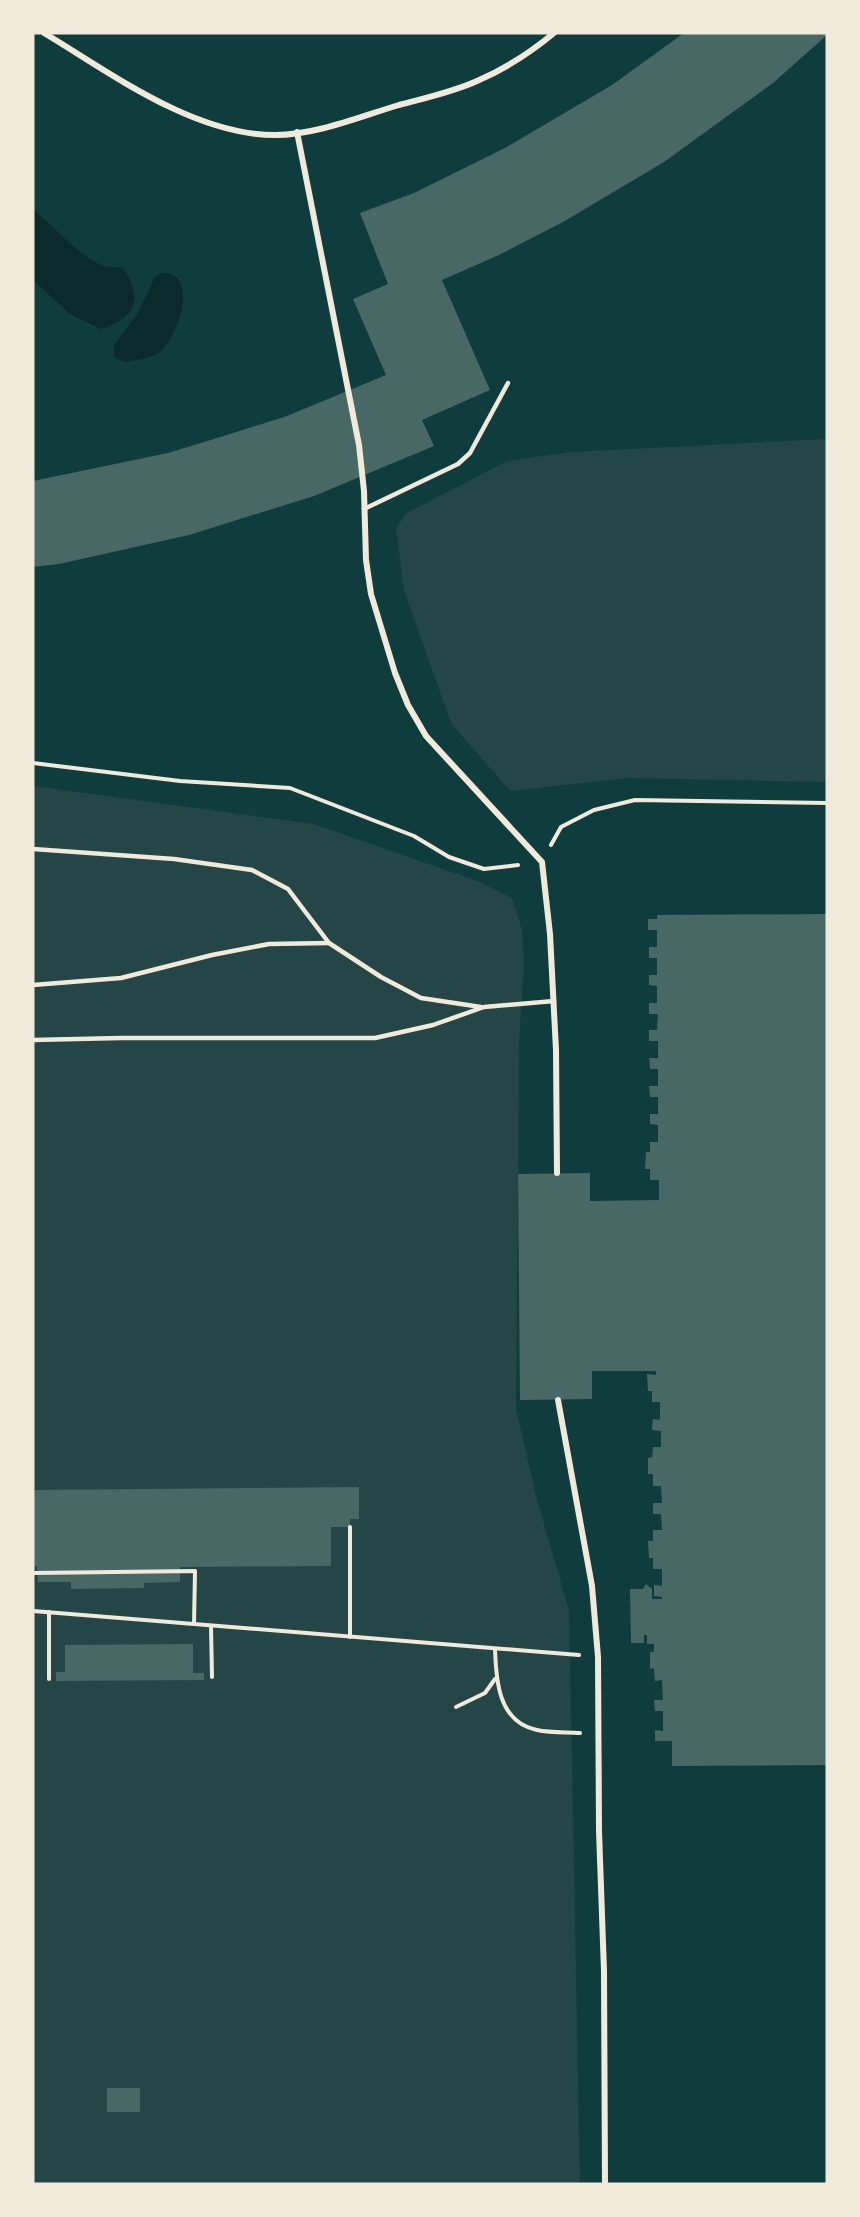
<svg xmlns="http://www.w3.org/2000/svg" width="860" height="2217" font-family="'Roboto Condensed',sans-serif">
	<rect width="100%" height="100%" fill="#0f3d3e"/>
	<!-- green -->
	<g fill="#244646">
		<polygon points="827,439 827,782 629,778 510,791 451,723 404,590 396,528 407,513 507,461 572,452"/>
		<polygon points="33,786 314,824 480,882 512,898 522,930 524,964 519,1041 516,1409 537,1500 569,1610 580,2184 33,2184"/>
	</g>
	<!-- water -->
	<g fill="#0a2a2b">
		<path d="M33,209C54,226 75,252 99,264C106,268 116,267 123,268C144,300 136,317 101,329L70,314L33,280Z"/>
		<path d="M161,273C201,270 179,340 157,354C149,359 134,360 125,362L114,357V345L138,313L155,277Z"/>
	</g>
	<!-- building -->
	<g fill="#486865">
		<polygon points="684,33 827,33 827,35 773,83 664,162 563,222 499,255 442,280 490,390 422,420 434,446 314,496 189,535 59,564 33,567 33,481 168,453 227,435 287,416 386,375 353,299 388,284 360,213 414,193 505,148 612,85"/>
		<polygon points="827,914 827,1765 672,1766 672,1741 655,1741 655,1730 663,1731 663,1711 655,1711 654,1700 663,1700 662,1680 655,1681 654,1668 650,1669 650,1652 654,1652 654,1644 647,1644 647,1635 644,1635 644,1643 631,1643 630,1589 643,1589 646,1584 652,1589 652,1599 662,1599 662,1597 654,1596 654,1585 662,1586 662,1569 653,1569 653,1558 649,1558 648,1541 653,1541 653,1530 662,1530 661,1514 653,1514 653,1503 662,1503 661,1486 653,1486 653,1474 648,1474 648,1458 652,1457 653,1447 661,1447 661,1431 652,1430 653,1419 660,1420 660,1402 652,1402 652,1391 648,1391 647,1374 656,1375 656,1371 592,1371 592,1399 520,1400 518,1174 590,1173 590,1201 659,1200 659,1180 650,1180 650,1169 645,1169 646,1152 650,1152 650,1142 658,1142 658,1125 650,1124 650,1114 658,1114 658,1097 650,1097 649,1086 658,1086 658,1069 650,1069 649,1058 658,1058 658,1041 649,1041 649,1030 657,1030 658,1014 649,1014 649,1003 657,1003 657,986 649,985 649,975 657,975 657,958 649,958 649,947 657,947 657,930 648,930 648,919 657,919 657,915"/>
		<polygon points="359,1487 359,1519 350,1519 350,1527 331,1527 331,1566 180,1567 180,1582 144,1583 144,1588 71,1589 71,1582 38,1582 37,1566 33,1566 33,1490"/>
		<polygon points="193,1644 193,1673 204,1673 204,1680 56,1681 56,1672 65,1672 65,1645"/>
		<rect x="107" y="2088" width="33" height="24"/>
	</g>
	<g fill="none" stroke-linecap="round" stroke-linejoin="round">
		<!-- path -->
		<g stroke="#f1e9da" stroke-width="4">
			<polyline points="33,763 180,781 290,788 414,836 449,857 484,869 518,865"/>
			<polyline points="551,845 561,827 594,810 635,800 827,803"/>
			<polyline points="350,1527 350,1637"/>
			<polyline points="33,1573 195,1571 194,1624"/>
			<polyline points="33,1611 579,1655"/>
			<polyline points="211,1626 212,1677"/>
			<path d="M495,1649C496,1680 498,1722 537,1730C551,1733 566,1732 580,1733"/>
			<polyline points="49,1679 49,1612"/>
			<polyline points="456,1707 485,1693 495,1679"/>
		</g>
		<!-- service -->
		<g stroke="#f1e9da" stroke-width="4.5">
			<polyline points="364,509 458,464 470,453 508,383"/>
			<polyline points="33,849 174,859 252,870 288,889 329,943 381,977 421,998 481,1007"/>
			<polyline points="33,985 121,978 212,955 269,944 329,943"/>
			<polyline points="33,1040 121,1038 375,1038 433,1025 484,1007 554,1001"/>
		</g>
		<!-- minor -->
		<g stroke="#f1e9da" stroke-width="6">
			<path d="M44,33C111,73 193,135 275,135C316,135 359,117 399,105C425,98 453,92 477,81C505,69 531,52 554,33"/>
			<polyline points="297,132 359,445 364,491 366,560 371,594 395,673 408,705 426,736 542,862 550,934 556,1050 557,1173"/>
			<polyline points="558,1400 592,1586 598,1657 599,1831 604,1971 605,2184"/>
		</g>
	</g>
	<!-- border -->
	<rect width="860" height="2217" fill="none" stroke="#f1e9da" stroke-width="69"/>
</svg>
